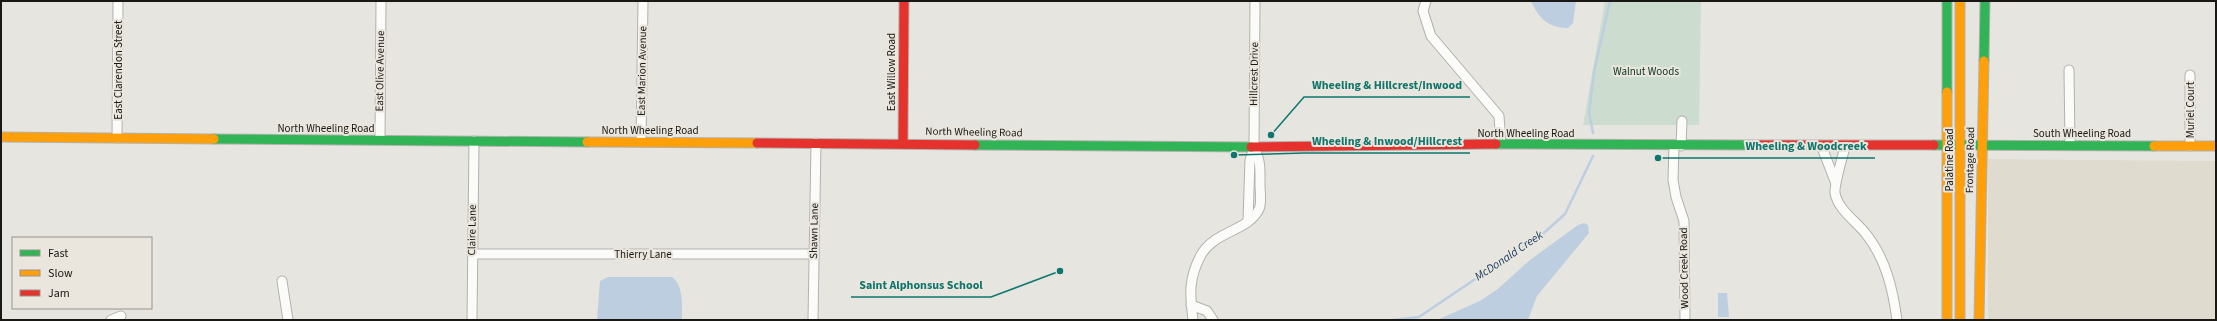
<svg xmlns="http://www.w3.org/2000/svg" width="2217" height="321" font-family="'Source Sans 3',sans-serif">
	<rect width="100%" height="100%" fill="#e7e5e0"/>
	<!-- built -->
	<polygon fill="#e0dbcf" points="1988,159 2216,161 2216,320 1988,320"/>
	<!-- green -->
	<polygon fill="#ccddd0" points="1605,1 1701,1 1699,125 1583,125"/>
	<!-- water -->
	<g fill="#bccee0">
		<path d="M1531,1H1576L1573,23L1568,28C1549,28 1539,19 1531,1Z"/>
		<polygon points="1584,223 1588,225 1589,233 1537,296 1528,320 1437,320 1480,301 1499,288 1530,260 1578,225"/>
		<path d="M608,277H672C684,286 682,306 682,320H597L600,281Z"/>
		<polygon points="1718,293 1727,293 1729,317 1718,317"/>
	</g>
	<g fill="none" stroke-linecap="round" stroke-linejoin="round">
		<!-- stream -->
		<g stroke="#bccee0" stroke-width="2.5">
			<polyline points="1593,133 1589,113 1594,72 1610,1"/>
			<polyline points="1393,320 1419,317 1545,232 1565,214 1593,156"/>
		</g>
		<defs>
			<g id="street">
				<polyline points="1426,1 1423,11 1431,36 1499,116 1501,144"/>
				<polyline points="2069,70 2070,145"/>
				<polyline points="2190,75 2190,146"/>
				<polyline points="117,138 118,1"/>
				<polyline points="380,140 381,1"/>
				<polyline points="641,142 643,1"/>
				<polyline points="1821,145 1835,181"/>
				<path d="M1846,145C1843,153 1834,187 1835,193C1838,210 1856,221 1866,234C1886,259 1893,290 1897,320"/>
				<polyline points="1674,146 1673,180 1676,197 1684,221 1685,320"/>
				<polyline points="1681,146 1682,121"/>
				<polyline points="1248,221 1250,160 1254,147 1255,1"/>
				<polyline points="472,254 813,254"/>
				<polyline points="282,281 288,320"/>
				<polyline points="1191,305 1207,311 1213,320"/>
				<polyline points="111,320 121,316"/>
				<polyline points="472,320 474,141"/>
				<polyline points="813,320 816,143"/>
				<path d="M1193,320C1190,295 1188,279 1201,255C1214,231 1249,231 1259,209C1262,203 1260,192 1260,185C1260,169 1261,162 1254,147"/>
			</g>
			<g id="fast">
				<polyline points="1947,1 1947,92"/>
				<polyline points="1984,61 1985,1"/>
				<polyline points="214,139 587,142"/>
				<polyline points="1496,144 1749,145"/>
				<polyline points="975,145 1251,147"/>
				<polyline points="1934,145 2154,146"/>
			</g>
			<g id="slow">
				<polyline points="1960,1 1960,320"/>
				<polyline points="1947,92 1947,320"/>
				<polyline points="1,137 214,139"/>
				<polyline points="587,142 757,143"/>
				<polyline points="2154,146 2216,146"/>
				<polyline points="1979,320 1984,61"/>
			</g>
			<g id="jam">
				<polyline points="757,143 975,145"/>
				<polyline points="903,143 904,1"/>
				<polyline points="1749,145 1934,145"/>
				<polyline points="1251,147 1496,144"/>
			</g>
		</defs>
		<!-- street casing -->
		<use href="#street" stroke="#b2b1ad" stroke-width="11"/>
		<!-- fast casing -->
		<use href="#fast" stroke="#b2b1ad" stroke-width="11"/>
		<!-- slow casing -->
		<use href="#slow" stroke="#b2b1ad" stroke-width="11"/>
		<!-- jam casing -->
		<use href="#jam" stroke="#b2b1ad" stroke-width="11"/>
		<!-- street -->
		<use href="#street" stroke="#fbfbfa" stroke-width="9"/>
		<!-- fast -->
		<use href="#fast" stroke="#30b455" stroke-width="9"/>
		<!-- slow -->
		<use href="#slow" stroke="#ff9f0a" stroke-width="9"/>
		<!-- jam -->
		<use href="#jam" stroke="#e5322d" stroke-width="9"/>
	</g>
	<g text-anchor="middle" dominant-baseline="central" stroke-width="4" stroke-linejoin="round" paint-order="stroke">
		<!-- street labels -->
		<g font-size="11" fill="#191815" stroke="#eae6dd">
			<text transform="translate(118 70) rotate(-90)">East Clarendon Street</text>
			<text transform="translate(380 71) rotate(-89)">East Olive Avenue</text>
			<text transform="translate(642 71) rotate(-89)">East Marion Avenue</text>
			<text transform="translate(891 72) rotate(-90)">East Willow Road</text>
			<text transform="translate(1254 74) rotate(-89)">Hillcrest Drive</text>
			<text transform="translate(2190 110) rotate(-90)">Muriel Court</text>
			<text x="326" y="128">North Wheeling Road</text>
			<text x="650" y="130">North Wheeling Road</text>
			<text transform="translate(974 132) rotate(1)">North Wheeling Road</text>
			<text x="1526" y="133">North Wheeling Road</text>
			<text x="2082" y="133">South Wheeling Road</text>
			<text transform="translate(1949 160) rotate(-90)">Palatine Road</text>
			<text transform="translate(1970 160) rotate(-89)">Frontage Road</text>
			<text transform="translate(472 230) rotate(-89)">Claire Lane</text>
			<text transform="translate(814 231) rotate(-89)">Shawn Lane</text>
			<text x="643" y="254">Thierry Lane</text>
			<text transform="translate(1684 268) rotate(-91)">Wood Creek Road</text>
		</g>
		<!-- park labels -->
		<g font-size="11" fill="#083620" stroke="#eae6dd">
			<text x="1646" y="71">Walnut Woods</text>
		</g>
		<!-- water labels -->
		<g font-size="12" font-style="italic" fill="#194065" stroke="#eae6dd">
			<text transform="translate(1509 256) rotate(-34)">McDonald Creek</text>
		</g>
	</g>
	<!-- callouts -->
	<path fill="none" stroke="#0f766e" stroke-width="1.5" d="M1271 135L1304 97H1470M1234 155L1304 153H1470M1658 158L1738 158H1875M1060 271L991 297H851"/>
	<g fill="#0f766e" stroke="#eae6dd" stroke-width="1.5">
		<circle cx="1271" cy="135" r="4"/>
		<circle cx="1234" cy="155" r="4"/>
		<circle cx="1658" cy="158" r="4"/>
		<circle cx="1060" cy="271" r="4"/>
	</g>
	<g font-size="12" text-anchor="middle" font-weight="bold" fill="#0f766e" stroke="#eae6dd" stroke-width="4" stroke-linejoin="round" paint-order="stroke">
		<text x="1387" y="89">Wheeling &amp; Hillcrest/Inwood</text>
		<text x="1387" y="145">Wheeling &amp; Inwood/Hillcrest</text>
		<text x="1806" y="150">Wheeling &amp; Woodcreek</text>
		<text x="921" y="289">Saint Alphonsus School</text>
	</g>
	<!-- border -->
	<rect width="2217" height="321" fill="none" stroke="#191815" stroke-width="4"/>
	<!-- legend -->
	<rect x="12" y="237" width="140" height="72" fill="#eae6dd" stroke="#96948d"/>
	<rect x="20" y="250" width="20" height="6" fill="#30b455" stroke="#96948d"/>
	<text x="48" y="257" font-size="12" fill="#191815">Fast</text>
	<rect x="20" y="270" width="20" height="6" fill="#ff9f0a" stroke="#96948d"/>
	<text x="48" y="277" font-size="12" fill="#191815">Slow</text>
	<rect x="20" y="290" width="20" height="6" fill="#e5322d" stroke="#96948d"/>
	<text x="48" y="297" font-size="12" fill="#191815">Jam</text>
</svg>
